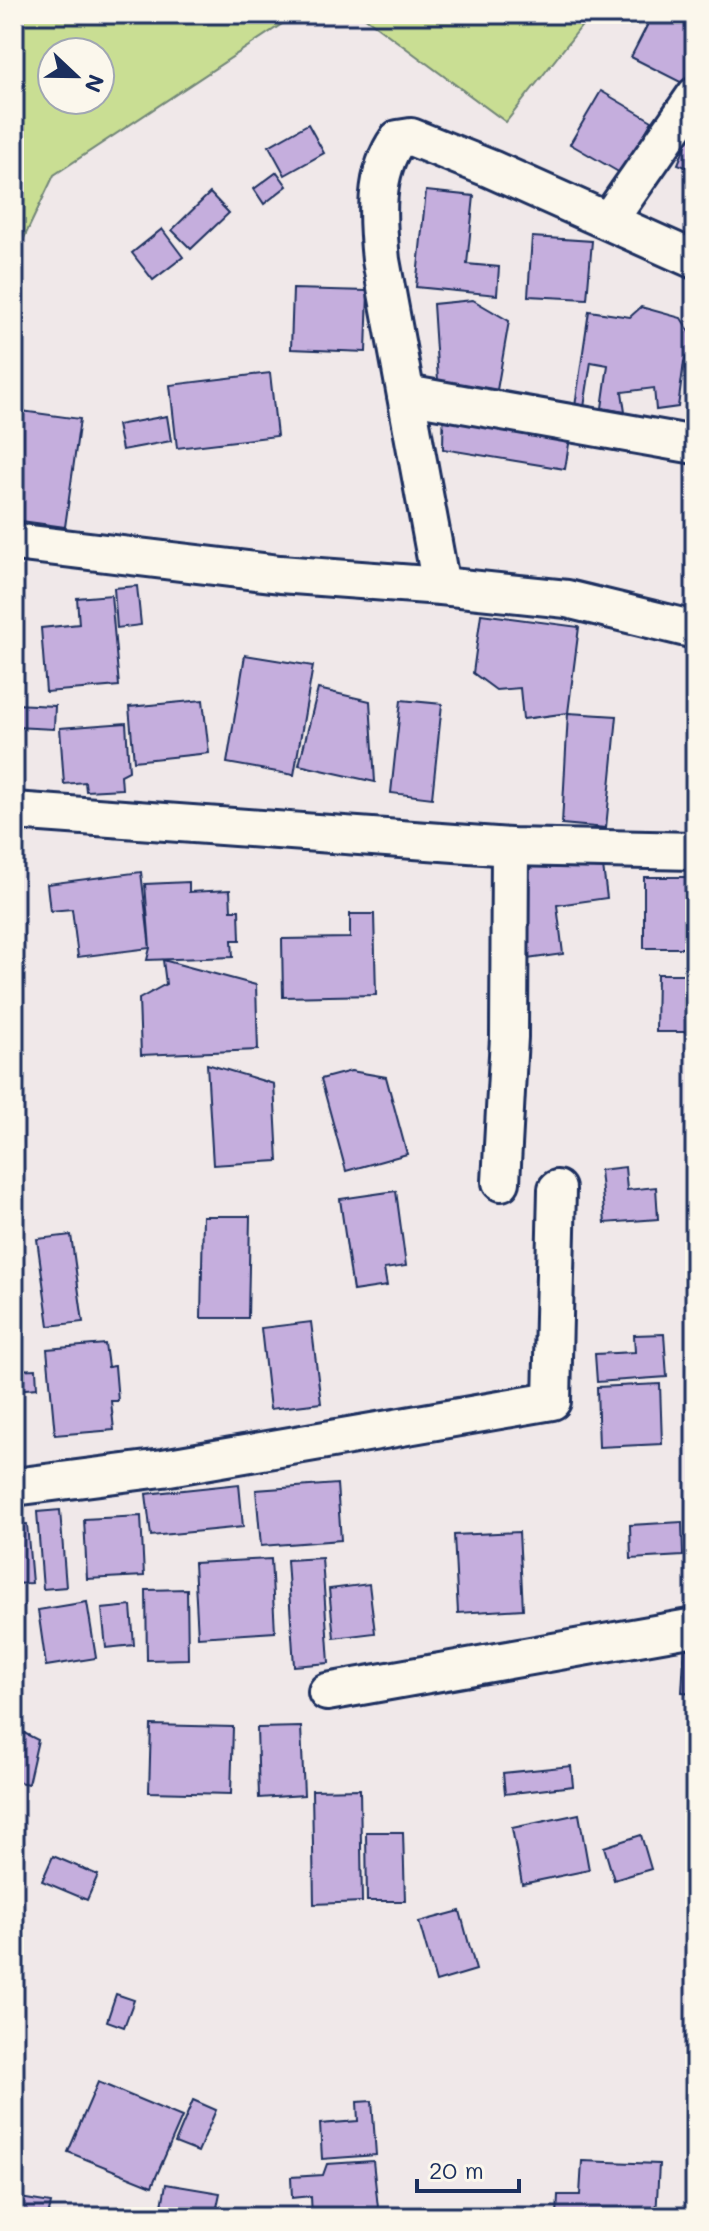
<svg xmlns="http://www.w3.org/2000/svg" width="709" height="2231" font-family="Mali,sans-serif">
	<rect width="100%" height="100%" fill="#f0e8e9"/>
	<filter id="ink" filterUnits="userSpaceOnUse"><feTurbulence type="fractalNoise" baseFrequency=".0125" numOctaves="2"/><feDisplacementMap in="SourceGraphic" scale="16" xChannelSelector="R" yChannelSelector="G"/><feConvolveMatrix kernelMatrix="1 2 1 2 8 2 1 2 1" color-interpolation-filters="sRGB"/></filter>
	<g filter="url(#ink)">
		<!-- green -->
		<g fill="#c9de93" stroke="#728678" stroke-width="2" fill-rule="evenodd">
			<path d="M14,14H297L54,175L14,259ZM52,52H100V100H52Z"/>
			<polygon points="360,14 591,14 506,122"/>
		</g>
		<!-- building -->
		<g fill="#c5aedd" stroke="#1b2f5e" stroke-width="2">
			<polygon points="653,14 695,14 694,89 631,57"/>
			<polygon points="601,91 652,121 622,174 570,144"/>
			<polygon points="695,122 695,185 687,182 691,169 678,164"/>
			<polygon points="308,124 324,153 285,175 269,146"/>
			<polygon points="277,172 287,186 264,204 254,189"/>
			<polygon points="426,191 474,196 467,264 499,267 497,295 416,287"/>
			<polygon points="210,193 229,213 191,249 172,230"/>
			<polygon points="162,229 183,257 153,280 132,253"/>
			<polygon points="532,237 592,241 587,299 528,296"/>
			<polygon points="293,289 368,291 366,352 291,349"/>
			<polygon points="473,300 509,321 497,390 438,381 433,304"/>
			<polygon points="641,307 681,318 695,340 684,362 678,407 656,410 654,388 622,392 625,412 602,408 608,365 591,362 583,414 574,413 589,311 630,317"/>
			<polygon points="270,373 277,436 177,448 170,385"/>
			<polygon points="444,390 574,413 565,469 443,449"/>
			<polygon points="14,410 80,419 65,527 14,520"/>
			<polygon points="167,416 171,441 122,450 117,425"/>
			<polygon points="137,586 141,625 117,628 114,588"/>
			<polygon points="111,595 119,686 46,692 41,628 79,624 77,598"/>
			<polygon points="481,614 579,627 568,713 523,719 520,688 496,690 473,673"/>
			<polygon points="245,655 313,666 294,775 227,763"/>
			<polygon points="318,689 370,701 375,782 299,765"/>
			<polygon points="203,700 209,753 134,761 129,707"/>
			<polygon points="401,700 442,704 432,798 391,793"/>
			<polygon points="14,704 55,706 54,729 14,727"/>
			<polygon points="568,713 617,716 606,828 562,824"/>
			<polygon points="126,723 129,771 121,775 122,789 86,791 85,782 64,784 60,728"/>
			<polygon points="601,851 607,898 557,905 563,954 513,961 501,864"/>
			<polygon points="141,872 150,948 78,957 72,909 50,911 47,884"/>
			<rect x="644" y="877" width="51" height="71"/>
			<polygon points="189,882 189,892 230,890 231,910 239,910 240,940 232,940 233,957 147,960 150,948 145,884"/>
			<polygon points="350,914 374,914 376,995 283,997 282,939 350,938"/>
			<polygon points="163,960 256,985 258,1050 141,1055 139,999 166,984"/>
			<polygon points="657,974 695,974 695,1032 656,1032"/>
			<polygon points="207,1064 274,1084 278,1161 213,1165"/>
			<polygon points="351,1071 386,1077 407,1154 346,1171 321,1079"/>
			<polygon points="625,1167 627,1190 656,1187 658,1219 605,1223 600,1170"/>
			<polygon points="396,1191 406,1266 384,1269 387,1286 353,1291 340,1199"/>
			<polygon points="203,1216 250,1216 248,1318 201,1318"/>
			<polygon points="71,1235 83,1322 49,1326 37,1239"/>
			<polygon points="311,1322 321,1403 270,1409 261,1328"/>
			<polygon points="664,1334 667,1377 597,1382 595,1354 635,1352 634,1335"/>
			<polygon points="105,1344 108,1367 115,1366 118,1401 111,1401 114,1430 55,1435 47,1349"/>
			<polygon points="36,1369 37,1388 14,1390 14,1370"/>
			<polygon points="660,1384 662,1444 599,1447 597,1387"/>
			<polygon points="239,1484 243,1527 151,1536 146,1494"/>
			<polygon points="337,1484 341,1540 261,1546 256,1490"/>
			<polygon points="60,1510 66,1587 43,1589 37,1512"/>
			<polygon points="141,1516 144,1576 87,1579 84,1519"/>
			<polygon points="682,1522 683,1556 631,1559 630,1525"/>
			<polygon points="27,1524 32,1583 14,1584 14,1525"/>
			<polygon points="519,1532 523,1609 458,1613 454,1535"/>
			<polygon points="322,1558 329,1663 294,1666 287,1560"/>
			<polygon points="271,1559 275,1632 198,1637 194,1563"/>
			<polygon points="369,1584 375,1633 334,1638 329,1589"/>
			<polygon points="187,1589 188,1659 147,1660 146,1590"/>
			<polygon points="87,1602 96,1658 46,1666 38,1610"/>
			<polygon points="131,1606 134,1645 106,1648 102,1609"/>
			<polygon points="685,1641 695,1642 695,1693 682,1692"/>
			<polygon points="151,1725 233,1727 231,1794 149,1792"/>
			<polygon points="301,1727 304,1795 259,1798 257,1728"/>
			<polygon points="16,1729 38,1740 28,1784 14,1781"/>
			<polygon points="571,1766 573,1786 505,1794 503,1773"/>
			<polygon points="360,1789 362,1902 314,1904 312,1790"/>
			<polygon points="579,1814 589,1870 522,1884 512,1828"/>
			<polygon points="366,1832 403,1832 405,1901 367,1901"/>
			<polygon points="641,1835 651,1869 614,1880 604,1847"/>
			<polygon points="53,1856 98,1875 87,1900 42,1881"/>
			<polygon points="460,1911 476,1970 436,1982 419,1922"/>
			<polygon points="116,1994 134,2000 124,2027 107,2021"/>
			<polygon points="98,2082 182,2117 152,2186 68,2152"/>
			<polygon points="193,2100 216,2110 198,2152 175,2143"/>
			<polygon points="372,2101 376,2155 322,2159 320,2124 358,2121 357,2102"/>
			<polygon points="373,2161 379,2217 312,2217 311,2196 292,2198 291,2177 323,2175 327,2164"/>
			<polygon points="582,2161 659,2164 656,2217 557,2217 558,2195 580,2195"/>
			<polygon points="166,2184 220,2193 215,2217 160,2217"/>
			<polygon points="14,2197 51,2203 48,2217 14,2217"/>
		</g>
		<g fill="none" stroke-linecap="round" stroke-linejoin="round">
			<defs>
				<g id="minor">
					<polyline points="609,220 695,96"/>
					<polyline points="406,394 695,445"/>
					<polyline points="14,542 280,574 441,586 567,599 695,630"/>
					<path d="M441,586L381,260C377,220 373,173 398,139L411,137L491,169L695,260"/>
					<polyline points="14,811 510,847 695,851"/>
					<polyline points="501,1182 509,1037 510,847"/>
					<polyline points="14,1487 163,1468 552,1401 557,1189"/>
					<polyline points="327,1692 695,1627"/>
				</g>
			</defs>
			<!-- minor casing -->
			<use href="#minor" stroke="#1b2f5e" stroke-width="42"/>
			<!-- minor -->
			<use href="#minor" stroke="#fbf7ec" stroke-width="36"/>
		</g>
	</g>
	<!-- margin -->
	<rect width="709" height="2231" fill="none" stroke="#fbf7ec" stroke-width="48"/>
	<rect x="24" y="24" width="661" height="2183" fill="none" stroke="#1b2f5e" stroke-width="3" filter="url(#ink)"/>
	<!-- north arrow -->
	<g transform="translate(76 76) rotate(112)"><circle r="38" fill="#fbf7ec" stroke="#a1a7b3" stroke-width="2"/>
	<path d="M0-6L14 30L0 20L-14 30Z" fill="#1b2f5e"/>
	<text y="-12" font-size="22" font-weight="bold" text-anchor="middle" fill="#1b2f5e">N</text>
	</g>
	<!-- scale -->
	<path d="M417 2179v12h102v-12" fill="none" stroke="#1b2f5e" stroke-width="4"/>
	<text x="429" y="2179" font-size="24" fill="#1b2f5e" stroke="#fbf7ec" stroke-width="6" paint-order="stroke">20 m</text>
</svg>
